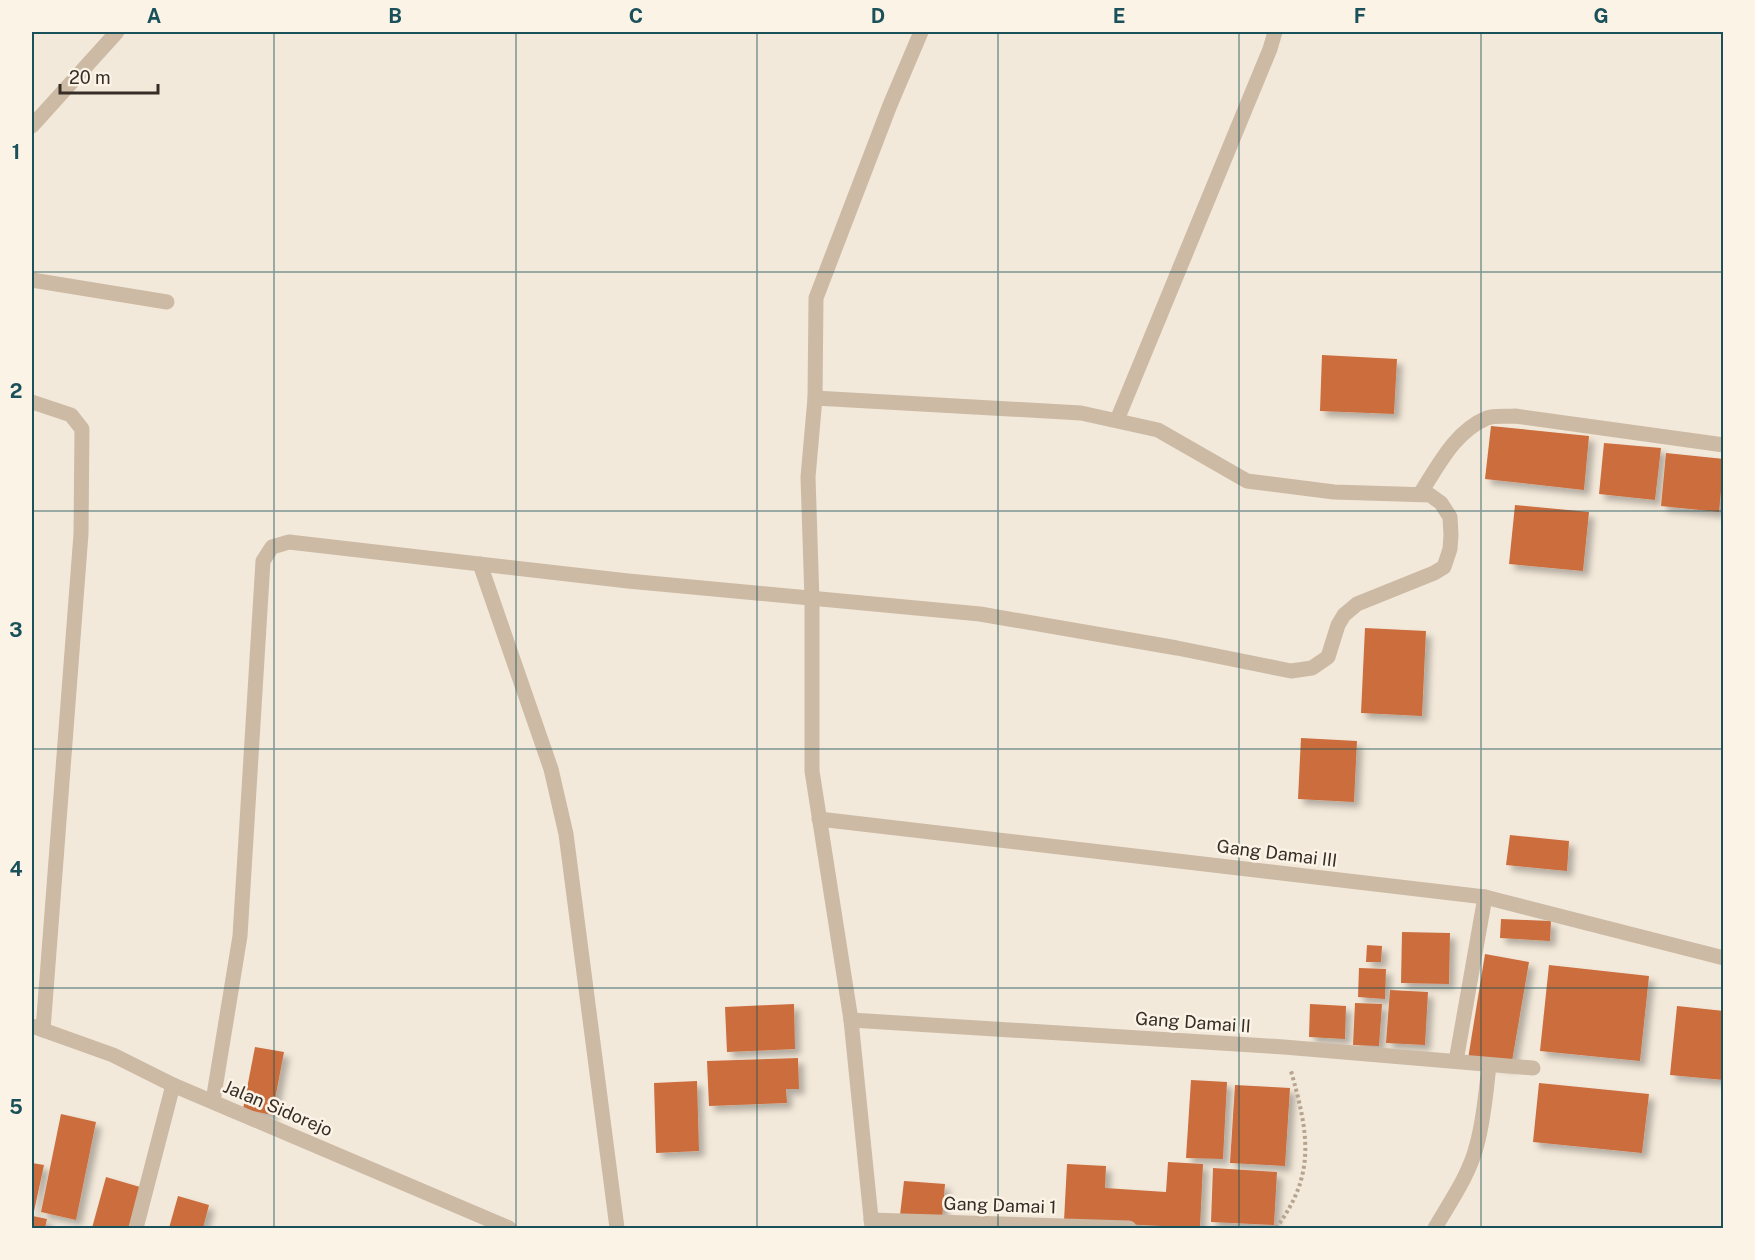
<svg xmlns="http://www.w3.org/2000/svg" width="1755" height="1260" font-family="'Public Sans',sans-serif">
	<defs>
		<filter id="shadow"><feDropShadow dx="5.5" dy="5.5" stdDeviation="3" flood-color="#0004"/></filter>
	</defs>
	<rect width="100%" height="100%" fill="#f3e9da"/>
	<!-- building -->
	<g fill="#cc6d3e" filter="url(#shadow)">
		<polygon points="1322,355 1397,359 1394,414 1320,411"/>
		<polygon points="1491,426 1589,436 1584,490 1485,479"/>
		<polygon points="1604,443 1661,448 1655,500 1599,494"/>
		<polygon points="1666,453 1724,459 1719,512 1661,506"/>
		<polygon points="1515,505 1589,512 1583,571 1509,564"/>
		<polygon points="1365,628 1426,631 1422,716 1361,713"/>
		<polygon points="1301,738 1357,741 1354,802 1298,799"/>
		<polygon points="1510,835 1569,841 1567,871 1506,865"/>
		<polygon points="1501,919 1551,921 1550,941 1500,938"/>
		<polygon points="1402,932 1450,933 1449,984 1401,983"/>
		<polygon points="1367,945 1382,946 1381,962 1366,962"/>
		<polygon points="1485,954 1529,962 1511,1067 1468,1059"/>
		<polygon points="1549,965 1649,976 1640,1061 1540,1051"/>
		<polygon points="1359,968 1386,969 1385,999 1358,997"/>
		<polygon points="1390,990 1428,992 1425,1045 1386,1043"/>
		<polygon points="1355,1003 1382,1004 1379,1046 1353,1045"/>
		<polygon points="794,1004 795,1049 727,1052 725,1007"/>
		<polygon points="1310,1004 1346,1006 1345,1039 1309,1037"/>
		<polygon points="1677,1006 1724,1011 1724,1080 1670,1075"/>
		<polygon points="255,1047 284,1052 272,1115 243,1109"/>
		<polygon points="798,1058 799,1089 786,1089 787,1103 709,1106 707,1061"/>
		<polygon points="1191,1080 1227,1082 1223,1159 1186,1158"/>
		<polygon points="697,1081 699,1151 656,1153 654,1083"/>
		<polygon points="1539,1083 1649,1094 1642,1153 1533,1142"/>
		<polygon points="1235,1085 1290,1088 1285,1166 1230,1163"/>
		<polygon points="61,1114 96,1122 76,1220 41,1212"/>
		<polygon points="1168,1162 1203,1164 1200,1228 1064,1221 1067,1164 1106,1166 1105,1188 1166,1192"/>
		<polygon points="32,1163 44,1165 33,1216 47,1219 45,1228 32,1228"/>
		<polygon points="1213,1168 1277,1172 1274,1225 1211,1222"/>
		<polygon points="106,1177 140,1187 130,1228 92,1228"/>
		<polygon points="904,1181 945,1184 942,1219 900,1215"/>
		<polygon points="178,1196 209,1205 203,1228 169,1228"/>
	</g>
	<g fill="none" stroke-linecap="round" stroke-linejoin="round">
		<!-- path -->
		<path stroke="#b7a48f" stroke-width="4" stroke-dasharray="3 3" stroke-linecap="butt" d="M1276,1228C1317,1174 1308,1132 1291,1071"/>
		<!-- minor -->
		<g stroke="#ccbaa5" stroke-width="15">
			<polyline points="32,126 117,32"/>
			<polyline points="32,280 167,302"/>
			<polyline points="32,402 71,415 82,429 81,534 43,1030"/>
			<polyline points="1117,420 1270,49 1275,32"/>
			<path d="M1420,494C1438,466 1455,431 1487,418C1495,415 1507,417 1515,416L1724,445"/>
			<polyline points="480,564 551,769 566,834 617,1228"/>
			<polyline points="819,819 1485,897 1724,958"/>
			<polyline points="851,1020 1284,1047 1533,1068"/>
			<polyline points="32,1026 113,1055 173,1085 509,1228"/>
			<polyline points="1456,1061 1485,897"/>
			<polyline points="213,1101 240,936 263,561 272,547 289,542 628,581 980,614 1177,648 1291,671 1312,668 1328,657 1338,625 1344,615 1357,604 1434,573 1444,567 1450,549 1451,535 1450,517 1441,503 1430,495 1334,492 1247,481 1158,430 1081,413 815,398"/>
			<polyline points="871,1220 1129,1228"/>
			<polyline points="136,1228 173,1085"/>
			<polyline points="872,1228 851,1020 812,771 812,600 808,477 815,398 816,298 890,105 921,32"/>
			<path d="M1435,1228C1450,1202 1470,1174 1477,1144C1484,1119 1486,1092 1489,1065"/>
		</g>
	</g>
	<!-- grid -->
	<path fill="none" stroke="#1a505a" stroke-width="1.5" stroke-opacity="0.55" d="M274,32V1228M516,32V1228M757,32V1228M998,32V1228M1239,32V1228M1481,32V1228M32,272H1724M32,511H1724M32,749H1724M32,988H1724"/>
	<g text-anchor="middle" dominant-baseline="central" stroke-width="5" stroke-linejoin="round" paint-order="stroke">
		<!-- street labels -->
		<g font-size="18" fill="#372d27" stroke="#faf3e6">
			<text transform="translate(1277 853) rotate(7)">Gang Damai III</text>
			<text transform="translate(1193 1022) rotate(4)">Gang Damai II</text>
			<text transform="translate(278 1108) rotate(23)">Jalan Sidorejo</text>
			<text transform="translate(1000 1205) rotate(2)">Gang Damai 1</text>
		</g>
	</g>
	<!-- border -->
	<rect width="1755" height="1260" fill="none" stroke="#faf3e6" stroke-width="66"/>
	<!-- scale -->
	<path d="M60 84v9h98v-9" fill="none" stroke="#372d27" stroke-width="3"/>
	<text x="69" y="84" font-size="18" fill="#372d27" stroke="#faf3e6" stroke-width="4.5" paint-order="stroke">20 m</text>
	<rect x="33" y="33" width="1689" height="1194" fill="none" stroke="#1a505a" stroke-width="2"/>
	<g font-size="20" text-anchor="middle" font-weight="bold" fill="#1a505a">
		<text x="154" y="23">A</text>
		<text x="395" y="23">B</text>
		<text x="636" y="23">C</text>
		<text x="878" y="23">D</text>
		<text x="1119" y="23">E</text>
		<text x="1360" y="23">F</text>
		<text x="1601" y="23">G</text>
		<text x="16" y="159">1</text>
		<text x="16" y="398">2</text>
		<text x="16" y="637">3</text>
		<text x="16" y="876">4</text>
		<text x="16" y="1114">5</text>
	</g>
</svg>
